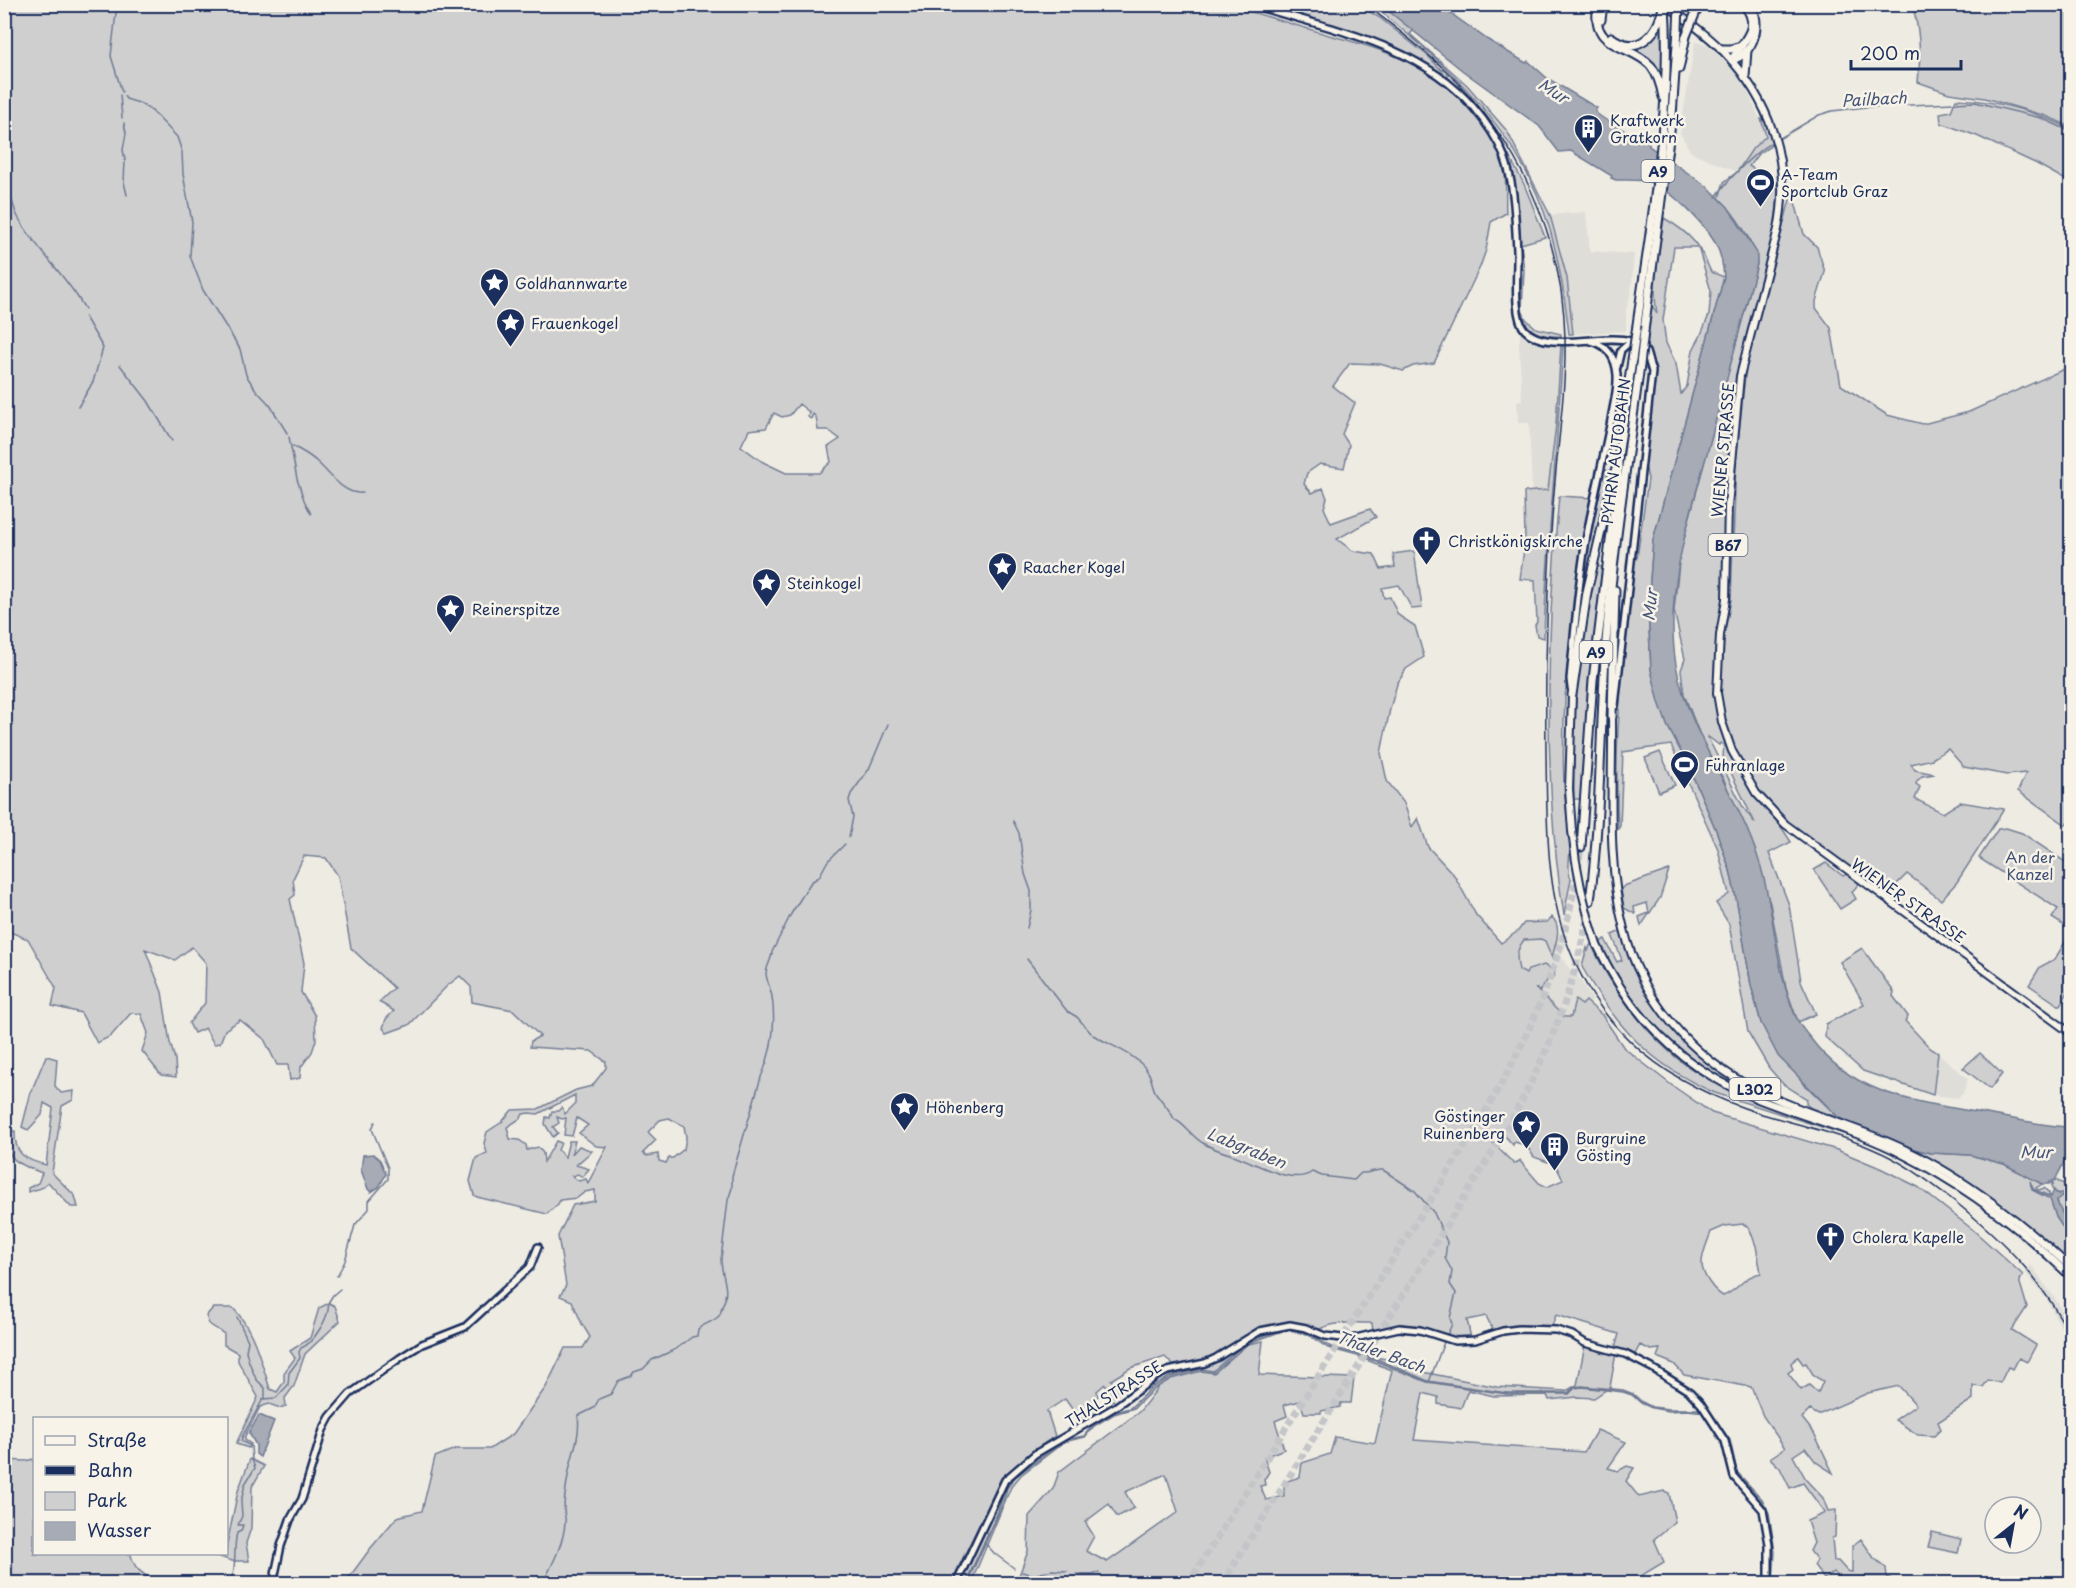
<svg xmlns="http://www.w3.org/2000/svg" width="2076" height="1588" font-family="'Playpen Sans',sans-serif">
	<rect width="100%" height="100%" fill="#eeebe2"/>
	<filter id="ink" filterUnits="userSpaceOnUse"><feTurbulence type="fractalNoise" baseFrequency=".0167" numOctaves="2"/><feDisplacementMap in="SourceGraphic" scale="12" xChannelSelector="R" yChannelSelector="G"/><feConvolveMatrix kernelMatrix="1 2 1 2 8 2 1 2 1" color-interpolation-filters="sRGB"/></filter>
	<g filter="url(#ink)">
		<!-- built -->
		<g fill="#deddd8">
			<polygon points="1695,42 1707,44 1727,63 1745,85 1766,134 1753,148 1737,172 1691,152 1680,133"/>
			<polygon points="1586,212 1590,251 1634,254 1631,293 1626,310 1626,331 1573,334 1567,278 1550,215"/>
			<polygon points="1522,318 1527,326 1549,337 1561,336 1556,424 1548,490 1532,491 1529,423 1518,423 1517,401 1522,400 1519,345"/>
			<polygon points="1560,932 1566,946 1561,956 1569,968 1574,971 1593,1000 1589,1004 1586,1002 1582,1005 1571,1017 1564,1017 1533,986 1532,968 1528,970 1527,974 1519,970 1517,962 1518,947 1524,940 1541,939 1545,941 1549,947 1550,955"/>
			<polygon points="1938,1053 1968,1079 1963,1093 1958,1098 1933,1095"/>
			<polygon points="2031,1265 2058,1303 2071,1327 2071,1347 2047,1300 2025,1272"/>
		</g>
		<!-- green -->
		<g fill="#cfcfcf" stroke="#757f96" stroke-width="1.5" fill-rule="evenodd">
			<path d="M4,5H1228C1262,15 1295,25 1329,35C1392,52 1436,66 1478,119C1488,133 1500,149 1504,167C1507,181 1505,198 1506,213L1491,222L1486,250L1480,267L1434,363L1413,366L1403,371L1380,364L1350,363L1333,386L1355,403L1342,434L1349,445L1344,468L1320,464L1307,473L1304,484L1312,493L1323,488L1327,498L1324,508L1331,523L1370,509L1376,517L1337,539L1353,551L1374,554L1381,569L1395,567L1393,554L1414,551L1422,608L1412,609L1399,585L1382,588L1384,598L1390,597L1398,615L1415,626L1424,657L1406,669L1397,684L1390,709L1381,753L1387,781L1404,803L1412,827L1418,818L1428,847L1454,875L1476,915L1501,943L1518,931L1524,923L1547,922L1552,917C1563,928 1555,944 1552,958L1545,941L1541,939L1524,940C1516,950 1516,958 1519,970L1526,974L1528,970L1544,965L1555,971L1553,978L1549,977L1545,984H1543L1540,991L1535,988L1564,1017H1571L1575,1000L1582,1005L1586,1001L1602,1015L1624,1048L1670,1084L1712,1113L1837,1150L1880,1168L1918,1187L1972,1229L2023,1275L2019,1280L2027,1307L2012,1330L2036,1345L2027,1362L2019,1358L2013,1369L2008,1367L2000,1383L1988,1380L1983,1387L1973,1386V1399L1938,1422L1941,1429L1934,1436L1918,1435L1895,1420L1916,1405L1899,1386L1868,1393L1818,1415L1810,1410L1802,1418L1814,1433L1833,1473L1816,1462L1805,1448L1793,1456L1807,1481L1823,1498L1828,1511L1836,1510L1835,1537L1832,1538L1834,1561H1838L1847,1571L1852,1572V1546L1861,1539L1874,1558L1886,1568L1887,1577L1899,1583H1865V1577L1857,1579L1856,1583H1843L1834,1572L1824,1579L1814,1565L1817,1560L1810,1551L1814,1543L1807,1521L1825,1513L1803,1483L1790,1488L1780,1468L1770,1458L1785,1448L1763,1416L1751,1387L1684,1375L1674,1364L1657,1357L1660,1349L1651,1350L1640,1345L1634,1356L1615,1348L1619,1334L1556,1315L1552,1326H1529L1493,1330L1486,1316L1467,1320L1471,1338L1448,1337L1429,1329L1402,1324L1373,1332L1372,1323C1355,1323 1333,1321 1318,1330C1281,1311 1258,1330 1227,1349C1222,1352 1216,1356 1210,1359C1199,1363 1185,1363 1173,1365L1165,1357L1130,1368L1111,1380L1120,1389L1116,1392L1117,1394L1115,1397L1111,1395V1391L1105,1384L1097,1391L1098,1396L1092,1402L1098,1409L1106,1405L1107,1399L1108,1402L1113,1400L1116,1404L1083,1424L1065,1399L1047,1411L1055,1436C1035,1449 1017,1463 1001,1481L957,1570L954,1583H345L370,1549L397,1517L422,1511L435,1457L455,1449H490L513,1434L546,1387L565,1348H583L590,1337L582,1324L572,1301L560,1296L566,1285L558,1236L573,1205L595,1201V1190L585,1192L577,1198L560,1200L558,1204L547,1214L477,1197L474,1195L470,1181L476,1158L487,1153L484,1143L487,1132L502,1122L512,1110L538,1109L576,1090L592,1086L606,1068V1062L591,1051L530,1047L531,1041L540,1036L513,1010L472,1002L471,987L460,976L447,986L409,1025L387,1033L383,1028L386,1019L394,1011L379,1002L394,988L351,948L338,876L326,858L304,856L293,879L295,895L290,899L304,963L301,992L315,1016L316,1040L312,1052L301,1067L300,1078L290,1080L288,1065H277L264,1039L240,1020L225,1030L220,1043L214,1044L205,1028L194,1033L189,1023L205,1003L206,963L192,947L175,960L145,949L162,992L170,1043L175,1059L176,1077L161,1075L142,1051L148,1033L141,1014L131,1013L111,1036L97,1043L81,1013L52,1006L56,988L28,939L5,930ZM799,404L809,412L808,417L811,419L813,414L816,417L818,430H828L840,439L828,447L831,462L819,473H786L763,462L741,446L749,430L766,428L774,413L782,417L790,415ZM575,1095V1104L565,1114L562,1107L558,1111H552L550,1118L546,1117L545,1124L553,1137L558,1133L553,1127L559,1123L557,1117L562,1119L566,1118L564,1135L572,1136L577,1118L588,1125L579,1133L596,1146L607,1147L588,1183L586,1179L579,1181L572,1176L578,1174L582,1177L589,1169L576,1165L592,1151L579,1146L571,1155L575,1141H569L565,1157L558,1150L561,1143L556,1141L544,1162L543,1153L538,1147L527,1150L526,1145L519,1140L510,1139L507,1127L521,1118L523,1114L529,1113L538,1114ZM669,1118L684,1126L686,1137L684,1149L673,1158H669L666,1163L659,1161L658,1154L647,1156L643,1153L656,1140L648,1132L660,1120ZM1496,1134L1506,1137L1513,1145L1514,1142L1526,1145L1534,1157L1548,1162L1549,1160L1554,1162L1563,1180L1547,1187L1539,1183L1520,1161L1521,1160L1514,1164L1493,1143L1492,1137ZM1743,1224L1749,1227L1756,1246L1761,1273C1743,1276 1739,1290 1723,1296C1714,1291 1703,1276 1702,1265C1701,1255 1708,1241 1711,1232L1725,1226ZM1798,1357L1803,1364L1806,1363L1814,1376L1823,1381L1818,1393L1809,1385L1801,1390L1788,1373L1793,1369L1791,1363Z"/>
			<polygon points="1250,5 1359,5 1380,18 1428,56 1472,102 1432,68 1404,53"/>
			<path d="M1371,5H1381L1414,30L1410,34L1467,85L1507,131L1550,215L1567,278L1573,334H1569C1565,299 1560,264 1550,230C1524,141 1459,74 1388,18V17Z"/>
			<path d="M1600,5C1600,9 1599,17 1600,23C1606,57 1652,52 1662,18V79C1657,73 1654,65 1648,60C1626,43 1589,43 1600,5Z"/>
			<path d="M1912,5H2071V127L2046,116L1985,98L1949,93L1918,82C1921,57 1920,29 1912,5Z"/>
			<path d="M1956,99C1995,100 2036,112 2071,129V183L2037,164L1977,136L1941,123L1940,113L1951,111Z"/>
			<path d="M1761,119L1767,123L1775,145L1772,142V145L1758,154L1749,166L1767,177V180L1778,185C1778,244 1754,298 1742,355C1732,399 1728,450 1726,496C1724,529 1726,563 1723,596C1723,608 1718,620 1717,632C1714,658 1713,684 1716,710L1721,663L1723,661L1724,636L1731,599L1736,461L1746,366L1792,192L1804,234L1817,247L1825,272L1816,301V308L1831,328L1841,385L1887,415L1923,424L1969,412L2071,366V820H2070L2066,825L2018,791L2026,773L2007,775L1964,767L1948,749L1932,759L1911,764L1915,770L1935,774L1922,776L1917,781L1916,784L1920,787L1915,799L1943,813L1960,802L2004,809L1957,882L1941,900L1907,874L1888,893L1886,898L1772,810L1732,756C1748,787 1773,812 1791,842L1769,853L1789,905L1801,981L1816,1014L1798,1022L1786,988L1770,903L1725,782L1703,743L1684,694L1681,670L1685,659L1674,611L1680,554L1757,264C1756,244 1734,212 1719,198L1724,182L1737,172L1753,148L1766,136ZM1707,736L1719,745L1720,743L1724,745L1723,756L1755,823L1743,807Z"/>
			<path d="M1503,145L1524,184L1545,237L1521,244L1524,270L1522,310L1526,319L1536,328L1561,334V336C1527,338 1519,321 1521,289C1521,281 1524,274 1520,266L1517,211Z"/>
			<path d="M1664,218C1691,234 1699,244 1711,272L1724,277L1653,540L1648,607L1651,670L1667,725L1688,765L1716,830L1730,870L1737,902L1751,985L1761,1023L1803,1083L1839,1118L1811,1108L1806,1104L1807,1099L1783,1084L1769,1068L1748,1032L1729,924L1716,903L1729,894L1718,849L1671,745L1623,752L1620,826L1618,829C1613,739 1624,649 1633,559L1637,558L1648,479L1645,465L1639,463L1649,372L1644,368L1652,305L1657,314C1651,283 1660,249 1664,218ZM1674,247H1698L1711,291L1709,315L1700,337L1693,350L1687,386L1681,394L1676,364L1666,343L1663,320Z"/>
			<path d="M1561,345H1563C1558,442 1547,540 1544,638L1537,636L1535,625L1537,622L1535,580L1520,579L1525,542L1524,492L1548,490L1556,424Z"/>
			<polygon points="1603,470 1607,470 1608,492 1579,624 1577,624 1589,535"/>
			<path d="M1559,496L1593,498C1575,592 1560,689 1564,785C1565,804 1568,824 1570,843C1571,854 1566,870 1571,879L1564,915C1542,781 1547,631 1559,496Z"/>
			<path d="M1596,566L1602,567L1587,706L1581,799H1574C1573,742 1575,686 1583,631C1586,609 1592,588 1596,566Z"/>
			<polygon points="1660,752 1675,785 1659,792 1645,758"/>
			<polygon points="2006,828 2022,833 2071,866 2071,930 2052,918 2058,909 1979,858 1998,829"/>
			<polygon points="1826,863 1843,876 1848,874 1860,882 1852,892 1856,899 1840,909 1814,870"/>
			<polygon points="1669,870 1660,898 1641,926 1639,917 1649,913 1647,903 1634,907 1635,914 1624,908 1621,889 1624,886"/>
			<path d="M1621,931C1643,1008 1692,1060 1762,1096V1098C1745,1091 1728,1084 1712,1074C1664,1045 1619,996 1600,942L1605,939L1617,962L1622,960L1612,935Z"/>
			<polygon points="2071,932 2071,987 2060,1006 2029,985 2040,967 2055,959"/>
			<path d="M1591,943C1611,990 1662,1058 1710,1079C1757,1100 1808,1117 1856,1136V1138L1715,1093C1651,1065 1616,1027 1582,967L1587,948L1588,951Z"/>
			<polygon points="1862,948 1894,992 1893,996 1908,1016 1905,1021 1930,1048 1938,1053 1933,1095 1863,1071 1825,1037 1826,1024 1864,1004 1840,962"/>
			<polygon points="1980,1053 2002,1074 1990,1089 1963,1068"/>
			<path d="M46,1056L57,1059L55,1086L61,1093L74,1091L73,1100L62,1106L52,1173L75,1196L78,1207H71L48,1182L41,1188L28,1192V1188L38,1183L42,1173C18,1164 4,1159 5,1132L15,1131C14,1154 25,1160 46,1165L53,1108L44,1103L42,1115L28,1130L22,1127L31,1092Z"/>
			<path d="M1910,1148L1931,1153L1970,1155L2004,1164L2042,1184L2036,1188L2039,1190L2044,1188L2049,1193L2056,1217L2071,1240V1264C2022,1216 1970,1182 1910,1148Z"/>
			<polygon points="2055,1180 2071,1187 2071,1229 2061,1214 2057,1201 2059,1197 2052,1189 2052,1181"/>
			<path d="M329,1303L335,1306L340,1321L305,1354L294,1386L285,1398L286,1406L280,1408L269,1404L260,1407L245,1436V1440L251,1444L249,1448L236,1444L258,1397L238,1361V1353L224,1345V1334L209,1324L206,1316L213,1308H233C254,1329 261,1362 270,1389L277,1392L284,1382V1373L295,1358L290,1351L310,1338L319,1308Z"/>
			<path d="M1263,1341L1259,1375L1354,1378L1351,1403H1341L1340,1407L1321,1411V1413H1304L1300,1401L1284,1405L1287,1416L1275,1421L1284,1449L1264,1457L1269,1472L1264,1480L1265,1485L1260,1486L1266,1500L1284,1496V1482L1300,1477L1302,1463L1330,1454L1335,1437L1375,1443L1392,1370L1359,1357L1360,1354L1391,1360L1408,1369L1497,1387L1566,1391L1577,1385L1585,1345L1616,1353L1610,1387L1594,1398L1577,1397L1549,1400L1547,1395L1494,1396L1468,1390L1461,1408L1438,1404V1397L1423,1393L1414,1440L1584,1452L1597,1430L1626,1442L1608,1468L1618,1471L1627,1466L1634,1468L1626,1481L1639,1497L1664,1491L1669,1493L1675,1522L1654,1539L1664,1562L1629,1583L1016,1584L1028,1551L1029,1516L1053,1489L1059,1472L1140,1411L1157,1389L1150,1384L1176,1369L1204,1367L1222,1360L1239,1346ZM1166,1474L1178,1512L1107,1562L1086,1551L1094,1536L1085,1522L1109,1504L1117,1517L1134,1508L1125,1492Z"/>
			<path d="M1057,1441L1059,1446L1021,1475L1011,1487L971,1583L960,1584L1003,1489C1017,1468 1036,1455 1057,1441Z"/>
			<path d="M34,1459V1554H131C133,1570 145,1575 158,1583H5V1460L25,1461Z"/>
			<polygon points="250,1459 264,1466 252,1487 251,1528 246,1543 249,1561 232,1561 211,1554 226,1554 227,1544 238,1491"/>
			<polygon points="1932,1532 1961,1539 1958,1553 1928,1547"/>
		</g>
		<!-- water -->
		<g fill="#a6abb5" stroke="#6e7992" stroke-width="1.5">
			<path d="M1381,5H1439L1488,40L1526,63L1528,61L1547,78L1597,108L1595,111C1599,119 1629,132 1640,139L1643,138L1649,142V146L1708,187L1728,207L1757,253V264C1741,326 1724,388 1708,450C1689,519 1664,592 1676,665C1689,736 1738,793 1759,861C1776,912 1774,973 1798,1021C1801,1027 1806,1033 1811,1039C1854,1096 1915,1101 1981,1113C2010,1118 2038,1125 2067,1127C2076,1144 2063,1165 2055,1180L2052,1181L2053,1184L2049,1182V1184H2042L2004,1164L1970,1155L1931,1153L1910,1148L1839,1118L1778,1056L1761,1023L1751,985L1737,903L1730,870L1716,830L1688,765L1667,725L1659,702L1651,670L1648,607L1653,540L1724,277C1723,264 1721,252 1714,241C1703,223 1669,187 1649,182C1639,179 1627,180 1616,180L1611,178L1612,176L1571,151L1559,152L1539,126L1463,71Z"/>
			<polygon points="373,1154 380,1160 386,1174 379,1187 371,1192 368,1189 361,1170 363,1155"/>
			<path d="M2030,1181L2033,1189L2051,1197L2054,1190L2058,1195L2063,1193L2069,1211L2071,1212L2065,1215L2064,1212L2067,1210L2062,1196L2057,1201C2062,1218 2072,1223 2071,1240L2056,1217L2050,1199L2032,1190Z"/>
			<polygon points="1285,1328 1307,1332 1331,1347 1377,1359 1428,1381 1507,1393 1568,1393 1574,1387 1582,1386 1623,1390 1633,1394 1642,1402 1652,1407 1669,1409 1698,1409 1711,1414 1730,1440 1737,1472 1762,1499 1769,1513 1775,1552 1773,1583 1770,1583 1773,1552 1765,1509 1760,1501 1736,1476 1732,1464 1728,1440 1711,1415 1706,1412 1687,1410 1669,1411 1652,1408 1641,1403 1632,1395 1623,1392 1582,1387 1575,1388 1569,1394 1507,1394 1427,1382 1376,1361 1328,1348 1307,1334 1285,1330 1249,1343 1214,1373 1201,1371 1171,1379 1154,1389 1134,1408 1114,1414 1094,1426 1085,1437 1063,1442 1015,1477 1007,1488 1003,1504 967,1583 965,1584 997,1514 1005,1488 1014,1476 1037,1457 1062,1440 1084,1436 1093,1424 1104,1417 1114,1412 1130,1408 1152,1387 1170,1377 1201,1369 1213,1371 1247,1342 1267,1333"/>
			<polygon points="259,1415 274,1421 260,1457 256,1454 256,1445 249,1433"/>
		</g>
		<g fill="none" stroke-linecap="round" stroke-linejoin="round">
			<!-- stream -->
			<g stroke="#6e7992" stroke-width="1.5">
				<polyline points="117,4 111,56 122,92"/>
				<polyline points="120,95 122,118"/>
				<polyline points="124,96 126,99 139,103 152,111 177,137 182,152 183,174 192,222 190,256 203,290 240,349 246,375 256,390 270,405 287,433"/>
				<polyline points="124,123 126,133 123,150 125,160 124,182 127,195"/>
				<polyline points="1777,140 1819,115 1832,111 1866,107 1975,102 2041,118 2072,132"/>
				<path d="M4,182C12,194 12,206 18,217C37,251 67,276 85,309"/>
				<path d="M1716,197C1726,182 1757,149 1773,142"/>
				<polyline points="120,365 148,401 172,441"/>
				<polyline points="78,407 93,382 103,348 85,317"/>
				<polyline points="289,437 297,479 304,500 311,514"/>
				<path d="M293,446C301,451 310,455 317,462C331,474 343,495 363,493"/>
				<polyline points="1013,821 1019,833 1025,874 1031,891 1031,910 1027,928"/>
				<polyline points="849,837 853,817 849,800 851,794 869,769 888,724"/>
				<polyline points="1027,959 1067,1011 1077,1017 1091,1033"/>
				<path d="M1093,1035C1109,1045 1138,1055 1148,1072C1152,1078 1152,1087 1156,1093C1162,1102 1170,1109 1174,1119C1185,1124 1192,1137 1203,1143C1211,1148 1223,1152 1233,1155C1253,1161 1292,1187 1312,1172L1322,1176L1354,1180L1361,1173C1369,1174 1375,1169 1383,1170L1415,1191L1434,1213L1447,1242L1445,1258L1452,1271L1450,1284L1456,1293L1450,1318L1452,1324L1447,1335"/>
				<polyline points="337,1276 345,1261 355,1225 369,1209 369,1201 388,1179 388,1168 372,1129 375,1122"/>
				<polyline points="237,1317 248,1341 246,1351 249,1362 256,1379 265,1388 265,1398"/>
				<polyline points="1429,1382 1444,1342"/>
				<polyline points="984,1542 995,1554 1014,1568"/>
				<polyline points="1022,1572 1034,1575 1052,1570 1067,1571"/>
				<polyline points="1076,1574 1091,1575 1099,1573"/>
				<path d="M235,1584L236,1580L232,1577C237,1563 233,1547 237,1533L241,1531L243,1525H238L242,1516L241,1502L245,1484L255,1468L252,1460L251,1446L241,1441L243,1435L263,1399L276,1398L288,1385L289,1373L300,1358L299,1352L301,1348C313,1344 331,1315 328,1303L333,1295L340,1289"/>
				<path d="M542,1584C551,1568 564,1541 565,1523C566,1518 564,1514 564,1509C564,1498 566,1487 568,1476C571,1456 581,1437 578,1416L594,1408L599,1399L611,1394L618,1381L631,1376L634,1372L643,1369L652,1360L676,1349L692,1337L697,1336L698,1329C704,1324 713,1322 719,1316C721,1314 721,1310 722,1307C731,1288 721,1277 721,1259L728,1200L732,1188V1176L761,1077C772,1052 776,1024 772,997C771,990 767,982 766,974C766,967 772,959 772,952L791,914L811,882L819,877L827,862L845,844"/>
			</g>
			<!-- highway-tunnel -->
			<g stroke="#c4c5c8" stroke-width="7" stroke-dasharray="7 3.5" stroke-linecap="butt">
				<path d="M1188,1584C1254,1478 1320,1373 1387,1268C1445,1175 1512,1083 1549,980C1565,937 1575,892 1581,847"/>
				<path d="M1222,1584L1492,1153C1541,1072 1575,995 1590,901"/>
			</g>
			<defs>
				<g id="secondary">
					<path d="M1250,4C1327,29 1417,42 1473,107C1486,122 1497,138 1504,156C1515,185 1515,220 1517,250C1518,270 1512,316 1525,330C1547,353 1602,333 1631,341"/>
					<polyline points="1617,367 1621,350 1631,341"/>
					<path d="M1571,688L1570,679C1575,627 1579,575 1589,524C1596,489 1604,455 1611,420C1613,406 1618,390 1617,375C1616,359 1608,345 1591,341"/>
					<polyline points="1615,706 1652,372 1646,352"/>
					<polyline points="273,1584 281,1546 290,1520 302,1499 323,1430 330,1417 350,1394 400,1358 422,1344 465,1327 530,1267 538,1247"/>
					<polyline points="956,1584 1005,1480 1035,1454 1115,1407 1157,1376 1168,1371 1205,1363 1216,1358 1260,1331 1290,1325 1306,1328 1325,1336 1351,1339 1399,1328 1420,1330 1455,1341 1475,1340 1503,1331 1519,1329 1556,1330 1572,1335 1585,1343 1625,1354 1652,1368 1690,1392 1701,1404 1725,1441 1734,1477 1763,1510 1769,1544 1769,1584"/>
				</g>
				<g id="primary">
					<path d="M1665,4C1685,19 1706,33 1723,51C1770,100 1792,162 1778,229L1740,376L1728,506L1726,599L1720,635L1717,693L1722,722L1732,751L1756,793L1785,824L2072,1034"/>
					<polyline points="1572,695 1569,789 1572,831"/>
					<path d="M1612,717C1613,786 1606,861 1624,929C1641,999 1691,1057 1755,1089C1803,1114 1857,1126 1906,1150C1963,1177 2027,1226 2072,1269"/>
					<path d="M1597,945C1628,1011 1676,1062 1743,1093C1796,1116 1853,1128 1904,1155C1965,1186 2023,1230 2072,1278"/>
				</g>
				<g id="highway">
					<path d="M1598,4C1589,50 1630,43 1651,66C1658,75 1661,86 1663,97"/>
					<polyline points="1696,12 1702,4"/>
					<polyline points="1601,20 1603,4"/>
					<path d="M1611,37C1638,57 1658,34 1663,7"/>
					<polyline points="1721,49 1731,49 1741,46"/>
					<path d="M1732,60C1754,54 1763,23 1750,4"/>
					<path d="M1732,60C1742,41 1764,27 1743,4"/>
					<polyline points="1679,69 1686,36"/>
					<polyline points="1745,77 1747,50"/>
					<path d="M1637,325C1651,220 1672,112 1665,4"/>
					<polyline points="1644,331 1672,116 1678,29"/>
					<polyline points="1572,695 1587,592 1615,471"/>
					<polyline points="1612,717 1615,590"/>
					<polyline points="1581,847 1593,680 1618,476 1618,457 1632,360"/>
					<path d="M1590,901C1601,816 1600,728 1606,642C1613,549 1628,457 1640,365"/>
				</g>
			</defs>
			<!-- secondary casing -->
			<use href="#secondary" stroke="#1b2f5e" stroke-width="10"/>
			<!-- primary casing -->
			<use href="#primary" stroke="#1b2f5e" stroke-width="10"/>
			<!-- highway casing -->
			<use href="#highway" stroke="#1b2f5e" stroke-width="11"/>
			<!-- secondary -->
			<use href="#secondary" stroke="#f7f3e8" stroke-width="5"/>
			<!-- primary -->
			<use href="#primary" stroke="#f7f3e8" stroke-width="6"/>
			<!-- highway -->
			<use href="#highway" stroke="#f7f3e8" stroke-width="7"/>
			<!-- rail -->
			<path stroke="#1b2f5e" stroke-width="1.5" d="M1365,4C1392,25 1419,45 1444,69C1518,139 1563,236 1565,338C1566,386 1559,434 1555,481C1547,571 1545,661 1546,751C1547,814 1545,884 1567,943C1602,1037 1670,1085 1762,1114C1800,1125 1839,1134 1875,1150C1904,1162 1928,1181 1953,1200C2004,1241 2043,1279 2072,1340"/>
			<defs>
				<path id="primary-bridge" d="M1572,831C1576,871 1584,907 1597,945"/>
				<g id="highway-bridge">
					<polyline points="1678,29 1679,4"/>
					<polyline points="1686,36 1696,12"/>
					<polyline points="1632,360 1637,325"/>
					<polyline points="1640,365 1644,331"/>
				</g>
			</defs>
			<!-- primary-bridge casing -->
			<use href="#primary-bridge" stroke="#1b2f5e" stroke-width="10" stroke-linecap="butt"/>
			<!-- highway-bridge casing -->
			<use href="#highway-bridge" stroke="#1b2f5e" stroke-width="11" stroke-linecap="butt"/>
			<!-- primary-bridge -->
			<use href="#primary-bridge" stroke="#f7f3e8" stroke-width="6"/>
			<!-- highway-bridge -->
			<use href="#highway-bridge" stroke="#f7f3e8" stroke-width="7"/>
		</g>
	</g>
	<!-- icons -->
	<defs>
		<symbol id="building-pin" viewBox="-11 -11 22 30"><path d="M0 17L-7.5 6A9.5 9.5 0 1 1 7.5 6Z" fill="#1b2f5e" stroke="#f7f3e8"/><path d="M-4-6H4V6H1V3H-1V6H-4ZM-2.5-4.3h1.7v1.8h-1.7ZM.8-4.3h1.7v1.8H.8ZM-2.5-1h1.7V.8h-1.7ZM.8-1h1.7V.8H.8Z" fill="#fff"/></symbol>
		<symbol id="stadium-pin" viewBox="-11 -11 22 30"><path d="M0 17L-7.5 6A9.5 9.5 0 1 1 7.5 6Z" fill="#1b2f5e" stroke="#f7f3e8"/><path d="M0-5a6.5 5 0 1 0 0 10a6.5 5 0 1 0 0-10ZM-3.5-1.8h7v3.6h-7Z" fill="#fff"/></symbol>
		<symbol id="sight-pin" viewBox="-11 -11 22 30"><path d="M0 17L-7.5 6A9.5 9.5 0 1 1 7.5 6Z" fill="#1b2f5e" stroke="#f7f3e8"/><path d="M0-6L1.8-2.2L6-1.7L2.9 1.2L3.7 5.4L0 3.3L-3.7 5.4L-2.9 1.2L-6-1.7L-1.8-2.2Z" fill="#fff"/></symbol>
		<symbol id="church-pin" viewBox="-11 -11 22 30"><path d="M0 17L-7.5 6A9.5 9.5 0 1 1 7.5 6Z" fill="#1b2f5e" stroke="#f7f3e8"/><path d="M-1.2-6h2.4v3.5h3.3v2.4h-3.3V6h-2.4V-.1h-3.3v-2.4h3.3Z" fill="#fff"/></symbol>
	</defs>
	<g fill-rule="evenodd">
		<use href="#building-pin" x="1572" y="112" width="33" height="45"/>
		<use href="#stadium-pin" x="1744" y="166" width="33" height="45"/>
		<use href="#sight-pin" x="478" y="266" width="33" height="45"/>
		<use href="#sight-pin" x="494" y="306" width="33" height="45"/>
		<use href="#church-pin" x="1410" y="524" width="33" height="45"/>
		<use href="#sight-pin" x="986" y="550" width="33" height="45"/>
		<use href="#sight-pin" x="750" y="566" width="33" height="45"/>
		<use href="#sight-pin" x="434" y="592" width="33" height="45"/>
		<use href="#stadium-pin" x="1668" y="748" width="33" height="45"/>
		<use href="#sight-pin" x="888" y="1090" width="33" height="45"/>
		<use href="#sight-pin" x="1510" y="1108" width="33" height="45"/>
		<use href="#building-pin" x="1538" y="1130" width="33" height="45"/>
		<use href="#church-pin" x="1814" y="1220" width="33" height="45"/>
	</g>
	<g text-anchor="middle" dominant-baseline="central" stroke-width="5" stroke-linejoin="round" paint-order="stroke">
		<!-- shield labels -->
		<g fill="#f7f3e8" stroke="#5d6a87" stroke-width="1.5">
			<rect x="1641.5" y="160" width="33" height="22" rx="4.5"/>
			<rect x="1708.5" y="534" width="39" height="22" rx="4.5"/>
			<rect x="1579.5" y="641" width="33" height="22" rx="4.5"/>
			<rect x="1729.5" y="1078" width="51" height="22" rx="4.5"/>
		</g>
		<g font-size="14" font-weight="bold" fill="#1b2f5e">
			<text x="1658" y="171">A9</text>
			<text x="1728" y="545">B67</text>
			<text x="1596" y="652">A9</text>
			<text x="1755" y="1089">L302</text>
		</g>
		<!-- poi labels -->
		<g font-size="15" fill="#1b2f5e" stroke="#f7f3e8" text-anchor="start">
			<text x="1610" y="119">Kraftwerk<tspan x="1610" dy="17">Gratkorn</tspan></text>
			<text x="1781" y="173">A-Team<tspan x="1781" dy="17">Sportclub Graz</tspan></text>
			<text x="515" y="282">Goldhannwarte</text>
			<text x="531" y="322">Frauenkogel</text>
			<text x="1448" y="540">Christkönigskirche</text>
			<text x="1023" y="566">Raacher Kogel</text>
			<text x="787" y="582">Steinkogel</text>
			<text x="472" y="608">Reinerspitze</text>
			<text x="1705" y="764">Führanlage</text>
			<text x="926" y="1106">Höhenberg</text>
			<text x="1505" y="1115" text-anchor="end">Göstinger<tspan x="1505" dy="17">Ruinenberg</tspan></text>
			<text x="1576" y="1137">Burgruine<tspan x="1576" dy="17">Gösting</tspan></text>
			<text x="1852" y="1236">Cholera Kapelle</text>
		</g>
		<!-- street labels -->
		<g font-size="15" fill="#1b2f5e" stroke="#f7f3e8">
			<text transform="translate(1722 450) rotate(-85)">WIENER STRASSE</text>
			<text transform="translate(1615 451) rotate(-83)">PYHRN AUTOBAHN</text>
			<text transform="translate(1909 900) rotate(35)">WIENER STRASSE</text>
			<text transform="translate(1113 1393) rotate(-32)">THALSTRASSE</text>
		</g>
		<!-- park labels -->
		<g font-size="15" fill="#3f4f75" stroke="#f7f3e8">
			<text x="2030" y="856">An der<tspan x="2030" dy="17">Kanzel</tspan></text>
		</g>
		<!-- water labels -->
		<g font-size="16" font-style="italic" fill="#455478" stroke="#f7f3e8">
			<text transform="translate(1554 90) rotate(32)">Mur</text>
			<text transform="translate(1874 98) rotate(-3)">Pailbach</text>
			<text transform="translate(1649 605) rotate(-84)">Mur</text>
			<text transform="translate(1247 1147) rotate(22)">Labgraben</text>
			<text x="2036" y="1151">Mur</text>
			<text transform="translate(1381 1351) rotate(20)">Thaler Bach</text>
		</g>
	</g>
	<!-- margin -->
	<rect width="2076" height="1588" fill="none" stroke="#f7f3e8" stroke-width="24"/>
	<rect x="12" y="12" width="2052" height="1564" fill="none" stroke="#1b2f5e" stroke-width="2" filter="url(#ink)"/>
	<!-- legend -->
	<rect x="33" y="1417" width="195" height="138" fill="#f7f3e8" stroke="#9fa5b1" stroke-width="1.5"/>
	<rect x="45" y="1436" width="30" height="9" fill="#f7f3e8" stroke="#9fa5b1" stroke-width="1.5"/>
	<text x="87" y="1447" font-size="18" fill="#1b2f5e">Straße</text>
	<rect x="45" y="1466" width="30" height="9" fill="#1b2f5e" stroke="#9fa5b1" stroke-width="1.5"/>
	<text x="87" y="1477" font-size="18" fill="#1b2f5e">Bahn</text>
	<rect x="45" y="1492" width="30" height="18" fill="#cfcfcf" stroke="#9fa5b1" stroke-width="1.5"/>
	<text x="87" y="1507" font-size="18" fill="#1b2f5e">Park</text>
	<rect x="45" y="1522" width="30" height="18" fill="#a6abb5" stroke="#9fa5b1" stroke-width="1.5"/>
	<text x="87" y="1537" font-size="18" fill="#1b2f5e">Wasser</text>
	<!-- north arrow -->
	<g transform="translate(2013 1525) rotate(31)"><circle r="28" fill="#f7f3e8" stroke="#9fa5b1" stroke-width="1.5"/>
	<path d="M0-4.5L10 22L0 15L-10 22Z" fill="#1b2f5e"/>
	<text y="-9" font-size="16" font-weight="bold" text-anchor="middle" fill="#1b2f5e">N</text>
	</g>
	<!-- scale -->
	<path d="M1851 60v9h110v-9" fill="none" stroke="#1b2f5e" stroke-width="3"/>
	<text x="1860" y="60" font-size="18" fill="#1b2f5e" stroke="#f7f3e8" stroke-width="4.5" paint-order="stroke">200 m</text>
</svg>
